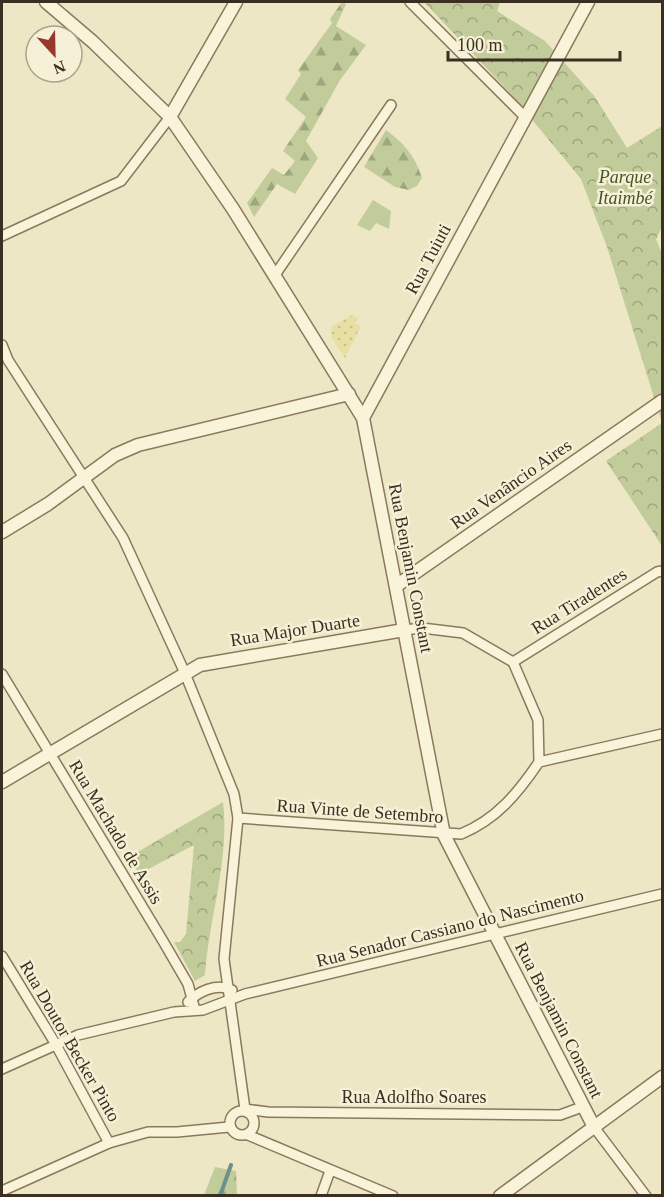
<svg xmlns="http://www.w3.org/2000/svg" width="664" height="1197" font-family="'Times New Roman',serif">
	<defs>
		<pattern id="forest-firs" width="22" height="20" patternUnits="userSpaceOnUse" patternTransform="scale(1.5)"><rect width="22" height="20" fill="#c1cc9a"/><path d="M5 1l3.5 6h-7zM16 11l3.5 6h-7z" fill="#9ea67d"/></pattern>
		<pattern id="sand-dots" width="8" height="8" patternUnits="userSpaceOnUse" patternTransform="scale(1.5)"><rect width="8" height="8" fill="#e9dfa4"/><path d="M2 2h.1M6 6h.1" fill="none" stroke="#c9c08d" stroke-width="1.8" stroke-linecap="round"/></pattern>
		<pattern id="park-crowns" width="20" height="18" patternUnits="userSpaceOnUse" patternTransform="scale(1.5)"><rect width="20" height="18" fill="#c1cc9a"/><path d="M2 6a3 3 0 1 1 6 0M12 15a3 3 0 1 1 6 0" fill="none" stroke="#9ea67d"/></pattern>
	</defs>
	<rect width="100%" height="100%" fill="#eee7c6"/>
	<!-- green -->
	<polygon fill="#c1cc9a" points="373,200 391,211 389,229 376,223 370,231 357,225"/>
	<!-- forest -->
	<g fill="url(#forest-firs)">
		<polygon points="342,2 346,4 336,26 366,45 340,80 306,141 318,158 295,194 277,184 254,217 247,203 272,168 284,175 295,161 283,151 306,117 285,99 301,74 298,70 332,23 330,19"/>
		<path d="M386,130C404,143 415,156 422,178L417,186L409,190L395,187L364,167Z"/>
		<polygon points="215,1167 236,1171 237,1195 204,1195"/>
	</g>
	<!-- sand -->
	<polygon fill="url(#sand-dots)" points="352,315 358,318 355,323 361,326 345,358 331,337 332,326"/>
	<!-- park -->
	<g fill="url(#park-crowns)">
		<polygon points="424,2 500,2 497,11 545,41 595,97 627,148 662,126 662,227 656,239 662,254 662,546 606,461 662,423 607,247 581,179 510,93"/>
		<path d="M223,802C230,859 209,918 205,975L195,981L174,942H180L186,934L194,845L139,874L129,857Z"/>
	</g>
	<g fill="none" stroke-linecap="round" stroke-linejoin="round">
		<!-- stream -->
		<polyline stroke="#6e908c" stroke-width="4" points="220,1196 231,1165"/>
		<defs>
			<g id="minor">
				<polyline points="410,2 525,117"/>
				<polyline points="2,236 121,181 170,117"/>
				<polyline points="275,275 391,105"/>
				<polyline points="2,345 8,360 123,538 184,671 234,794 238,818 224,959 245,1109 268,1112 560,1115 582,1107"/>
				<polyline points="404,630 422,628 463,633 513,662 538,720 539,762"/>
				<polyline points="513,662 657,572 662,571"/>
				<polyline points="2,674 163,941 188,984 195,1010"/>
				<path d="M238,818L461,834C497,819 518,793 539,762L662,734"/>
				<polyline points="2,956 55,1043 109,1143"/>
				<path d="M188,1002C199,991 216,983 232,990"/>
				<polyline points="2,1069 78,1035 174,1012 203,1010 245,994 662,894"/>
				<circle cx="242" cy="1123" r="12"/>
				<polyline points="594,1127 646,1196"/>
				<polyline points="248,1135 393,1196"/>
				<polyline points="2,1191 109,1143 148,1132 177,1132 229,1127"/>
				<polyline points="321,1196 330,1171"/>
			</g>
			<g id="tertiary">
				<polyline points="46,2 93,42 170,117 233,209 363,418 444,835 594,1127"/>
				<polyline points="170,117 236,2"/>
				<polyline points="363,418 588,2"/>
				<polyline points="2,532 48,504 115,455 138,445 349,394"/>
				<polyline points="396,586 662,401"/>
				<polyline points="2,782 200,665 404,630"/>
				<polyline points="500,1196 662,1077"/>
			</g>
		</defs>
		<!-- minor casing -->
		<use href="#minor" stroke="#8a795c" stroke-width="12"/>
		<!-- tertiary casing -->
		<use href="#tertiary" stroke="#8a795c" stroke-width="15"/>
		<!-- minor -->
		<use href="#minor" stroke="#f9f3da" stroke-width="9"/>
		<!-- tertiary -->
		<use href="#tertiary" stroke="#f9f3da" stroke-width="12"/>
	</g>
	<g text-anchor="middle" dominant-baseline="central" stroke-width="5" stroke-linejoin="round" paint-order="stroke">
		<!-- park labels -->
		<g font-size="18" font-style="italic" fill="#455626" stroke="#f5f0d6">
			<text x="625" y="177">Parque<tspan x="625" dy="21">Itaimbé</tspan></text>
		</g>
		<!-- street labels -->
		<g font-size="18" fill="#3a2f20" stroke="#f5f0d6">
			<text transform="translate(428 259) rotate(-62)">Rua Tuiuti</text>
			<text transform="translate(511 484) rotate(-35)">Rua Venâncio Aires</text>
			<text transform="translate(411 568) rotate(79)">Rua Benjamin Constant</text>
			<text transform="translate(579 601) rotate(-32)">Rua Tiradentes</text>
			<text transform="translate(295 630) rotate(-9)">Rua Major Duarte</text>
			<text transform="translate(360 811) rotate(4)">Rua Vinte de Setembro</text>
			<text transform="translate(116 832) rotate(59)">Rua Machado de Assis</text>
			<text transform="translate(450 928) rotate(-14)">Rua Senador Cassiano do Nascimento</text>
			<text transform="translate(559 1020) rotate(63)">Rua Benjamin Constant</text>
			<text transform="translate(70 1041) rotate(60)">Rua Doutor Becker Pinto</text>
			<text x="414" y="1097">Rua Adolfho Soares</text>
		</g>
	</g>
	<!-- border -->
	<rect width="664" height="1197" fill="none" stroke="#3a2f20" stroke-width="6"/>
	<!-- north arrow -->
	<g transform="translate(54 54) rotate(158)"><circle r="28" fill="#f5f0d6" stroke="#aaa38d" stroke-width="1.5"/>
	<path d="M0-4.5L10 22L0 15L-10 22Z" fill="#98372c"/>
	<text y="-9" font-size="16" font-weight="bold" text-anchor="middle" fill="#3a2f20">N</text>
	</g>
	<!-- scale -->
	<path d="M448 51v9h172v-9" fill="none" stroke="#3a2f20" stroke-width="3"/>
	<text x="457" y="51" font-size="18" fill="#3a2f20" stroke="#f5f0d6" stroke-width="4.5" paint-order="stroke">100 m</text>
</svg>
